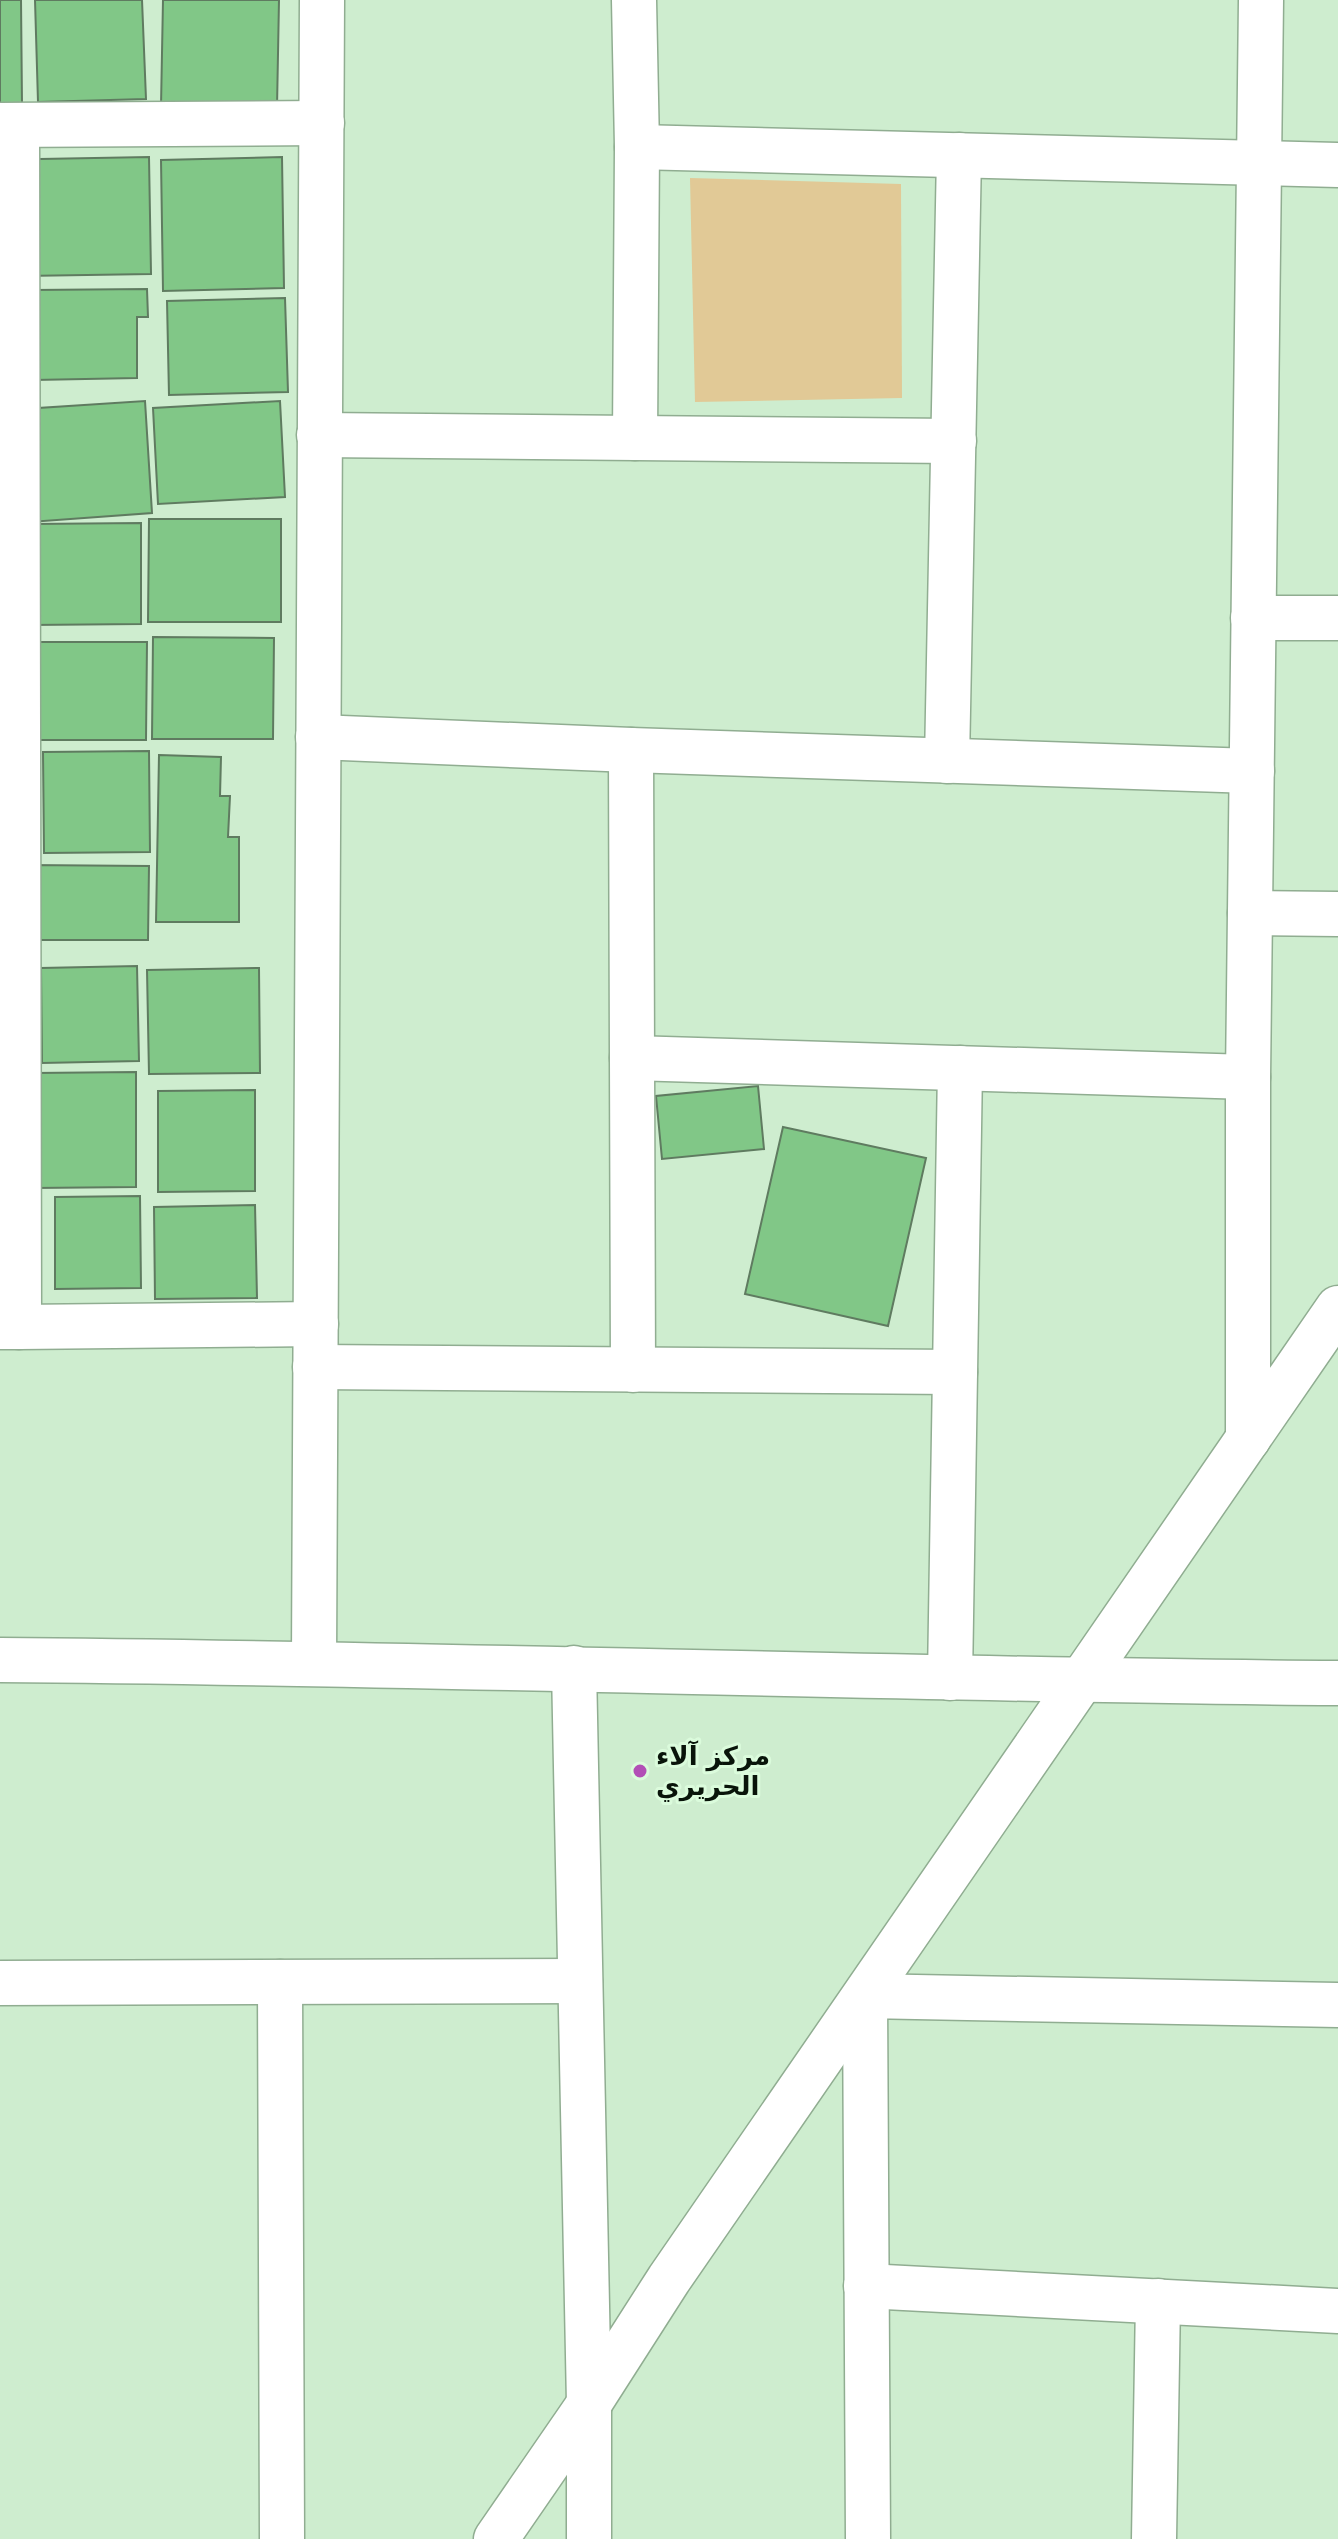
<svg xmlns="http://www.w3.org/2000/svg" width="1338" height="2539" font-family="'DejaVu Sans','Noto Sans Arabic',sans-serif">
	<rect width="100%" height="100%" fill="#ceedcf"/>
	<!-- green -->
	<polygon fill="#e1c996" points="690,178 901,184 902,398 695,402"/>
	<!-- building -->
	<g fill="#81c787" stroke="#5f7b60" stroke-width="2">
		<polygon points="0,0 21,0 22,104 0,104"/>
		<polygon points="35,0 142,0 146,99 38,102"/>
		<polygon points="163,0 279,0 277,108 161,106"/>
		<polygon points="149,157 151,274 23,276 23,173 40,159"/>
		<polygon points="282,157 284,288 163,291 161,160"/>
		<polygon points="147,289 148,317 137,317 137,378 34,380 33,290"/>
		<polygon points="285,298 288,392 169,395 167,301"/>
		<polygon points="145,401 152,513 30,522 23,409"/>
		<polygon points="280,401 285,497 158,504 153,408"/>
		<polygon points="149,519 281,519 281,622 148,622"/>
		<polygon points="141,523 141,624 30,625 30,524"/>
		<polygon points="153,637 274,638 273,739 152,739"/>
		<polygon points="35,642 147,642 146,740 35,740"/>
		<polygon points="149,751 150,852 44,853 43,752"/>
		<polygon points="159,755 221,757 220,796 230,796 228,837 239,837 239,922 156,922"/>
		<polygon points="27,865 149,866 148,940 27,940"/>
		<polygon points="137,966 139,1061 42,1063 41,968"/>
		<polygon points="259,968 260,1073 149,1074 147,970"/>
		<polygon points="136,1072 136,1187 34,1188 34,1073"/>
		<polygon points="758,1086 764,1149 662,1159 656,1096"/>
		<polygon points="255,1090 255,1191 158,1192 158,1091"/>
		<polygon points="783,1127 926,1158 888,1326 745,1294"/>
		<polygon points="140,1196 141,1288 55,1289 55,1197"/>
		<polygon points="255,1205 257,1298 155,1299 154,1207"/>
	</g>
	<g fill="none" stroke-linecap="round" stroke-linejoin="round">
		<defs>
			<g id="minor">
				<polyline points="634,0 637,147 635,438"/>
				<polyline points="0,125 322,123"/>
				<polyline points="637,147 1338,165"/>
				<polyline points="319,435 954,441"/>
				<polyline points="1253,618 1338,618"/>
				<polyline points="318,737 631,750 1252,771"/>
				<polyline points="631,750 633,1370"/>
				<polyline points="947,761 959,155"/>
				<polyline points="1250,913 1338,914"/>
				<polyline points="632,1058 1248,1077"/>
				<polyline points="0,1327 19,1327 17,125"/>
				<polyline points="19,1327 316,1324"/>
				<polyline points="315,1367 955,1372"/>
				<polyline points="1248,1439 1248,1077 1261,0"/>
				<path d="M0,1660C446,1663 892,1680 1338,1683"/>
				<polyline points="314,1662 322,0"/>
				<polyline points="574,1668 589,2404 589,2539"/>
				<polyline points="950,1678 960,1068"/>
				<polyline points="280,1982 282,2539"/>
				<polyline points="0,1983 580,1981"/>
				<polyline points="866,2286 1338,2311"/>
				<polyline points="496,2539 589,2404 669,2279 1338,1308"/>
				<polyline points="868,2539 865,1996 1338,2005"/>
				<polyline points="1154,2539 1158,2301"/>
			</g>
		</defs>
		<!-- minor casing -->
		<use href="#minor" stroke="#90ad91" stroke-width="47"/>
		<!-- minor -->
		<use href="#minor" stroke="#fff" stroke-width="44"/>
	</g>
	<!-- markers -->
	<circle fill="#b24fb6" stroke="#dbfbdc" stroke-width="3" cx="640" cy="1771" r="8"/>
	<g text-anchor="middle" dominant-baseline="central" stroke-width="6" stroke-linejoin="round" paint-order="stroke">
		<!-- poi labels -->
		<g font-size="26" font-weight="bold" fill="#09140a" stroke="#dbfbdc" text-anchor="start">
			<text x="656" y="1756">مركز آلاء<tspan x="656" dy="30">الحريري</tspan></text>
		</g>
	</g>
</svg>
